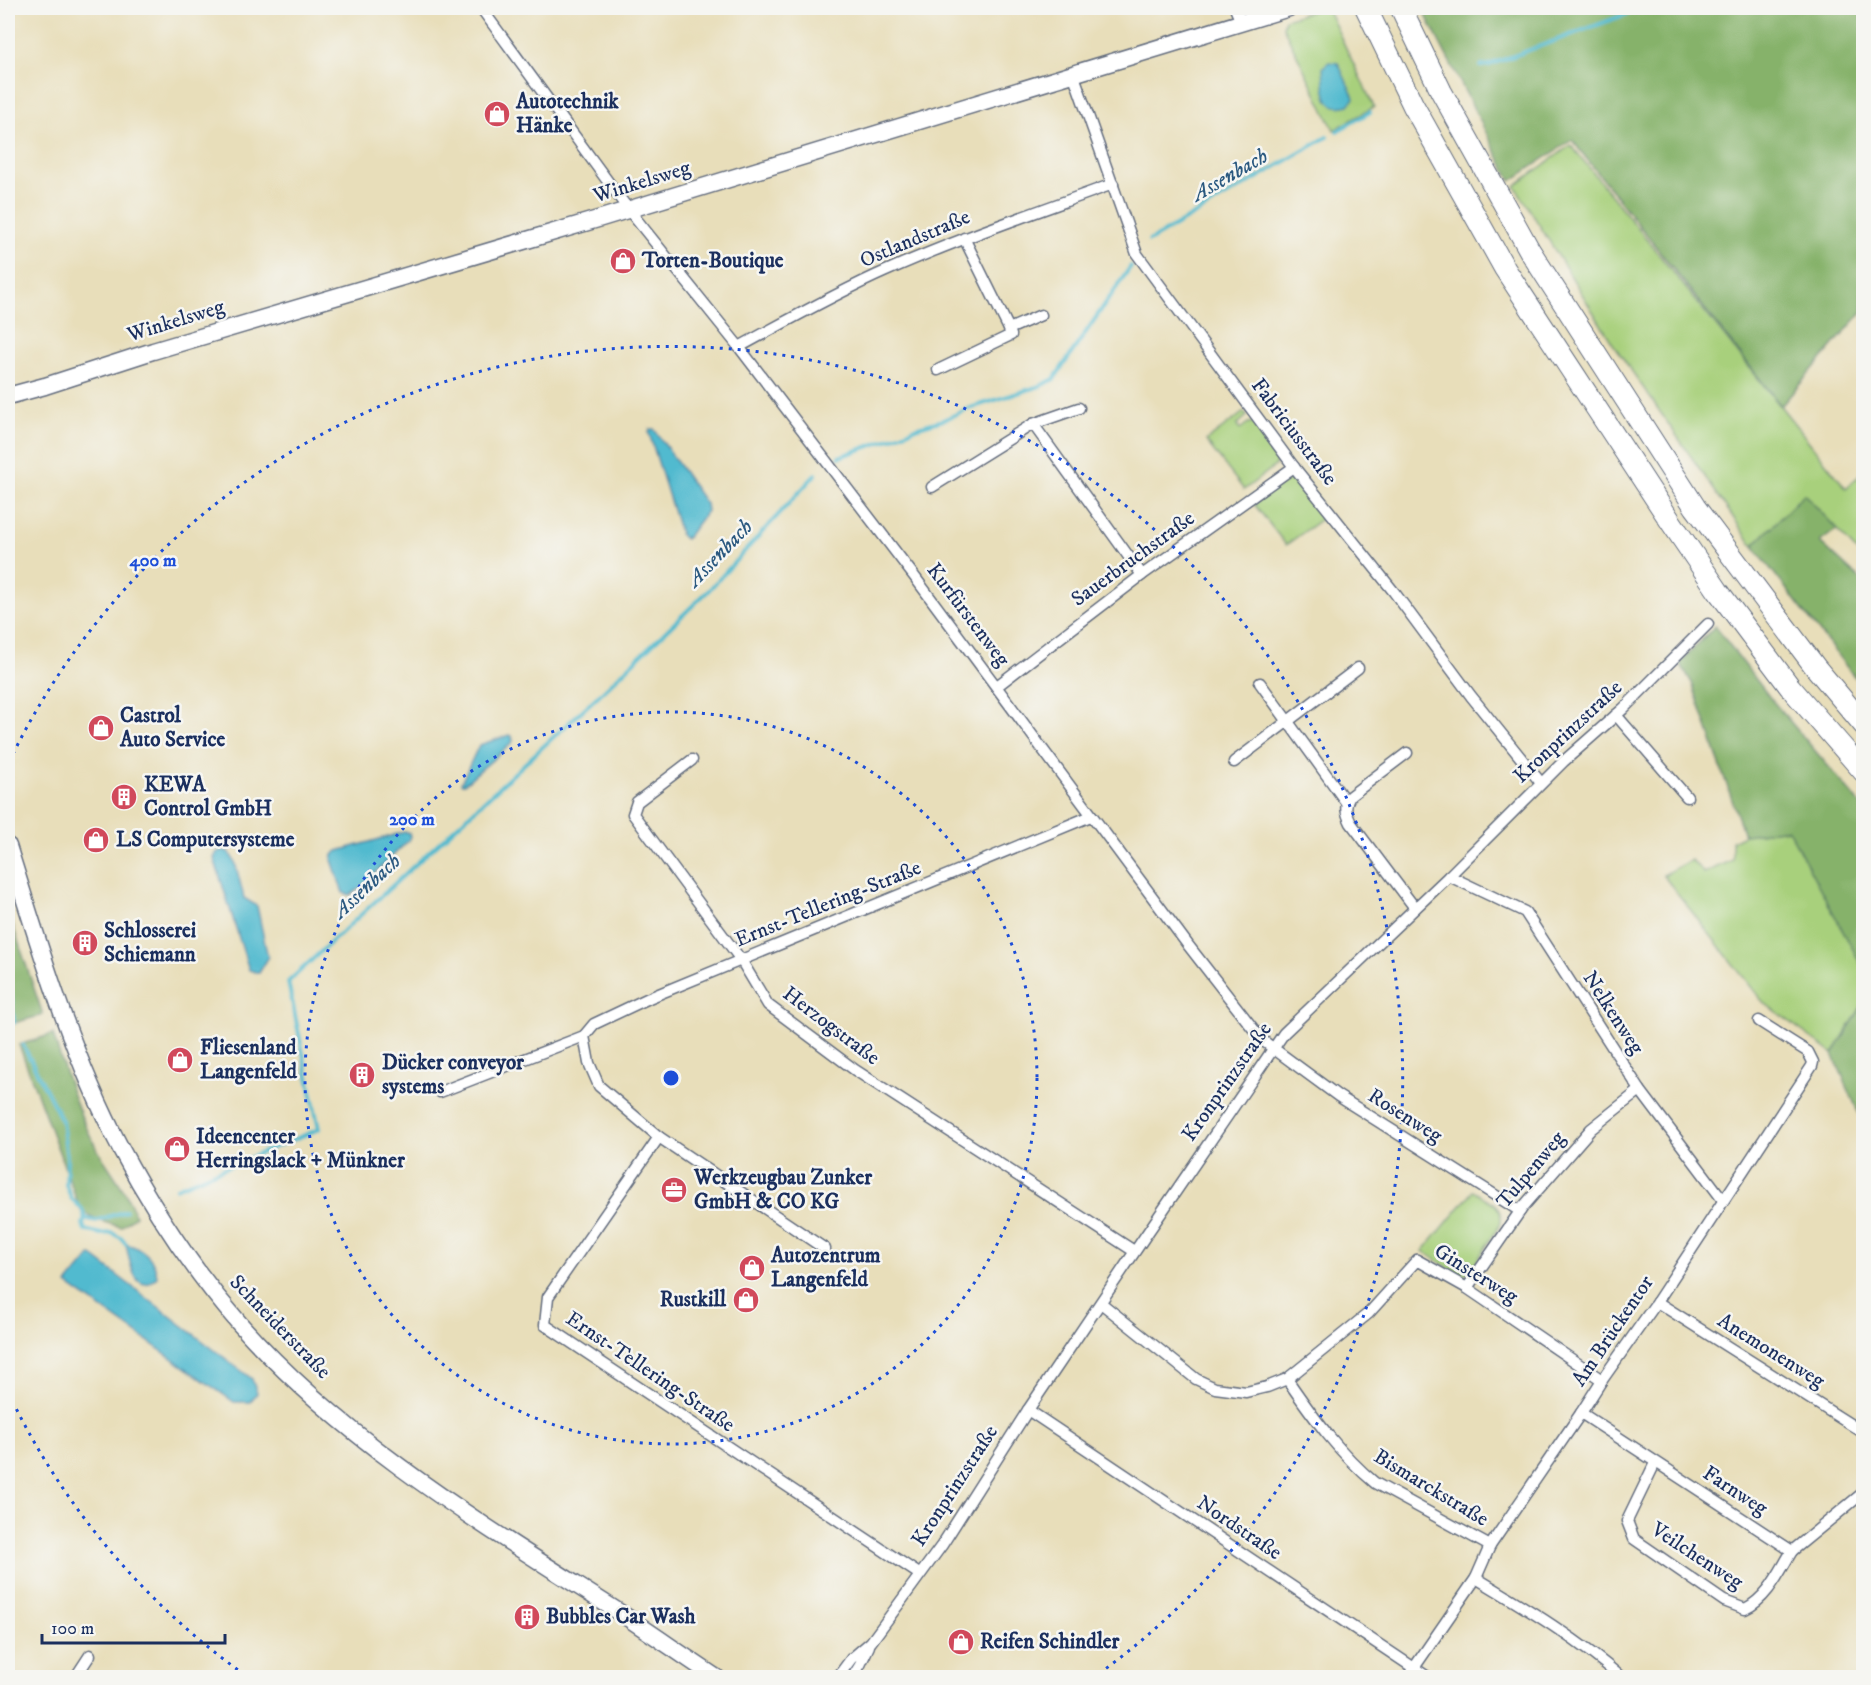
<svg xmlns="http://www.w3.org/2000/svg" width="1871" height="1685" font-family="'IM FELL DW Pica',serif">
	<rect width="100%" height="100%" fill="#f6f6f2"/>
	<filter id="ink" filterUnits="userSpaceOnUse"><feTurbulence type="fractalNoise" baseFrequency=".0167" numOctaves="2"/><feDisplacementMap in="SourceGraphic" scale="12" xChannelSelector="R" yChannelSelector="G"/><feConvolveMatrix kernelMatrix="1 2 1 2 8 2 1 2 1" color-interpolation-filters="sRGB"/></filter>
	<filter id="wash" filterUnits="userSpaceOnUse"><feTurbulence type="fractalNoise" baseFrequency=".008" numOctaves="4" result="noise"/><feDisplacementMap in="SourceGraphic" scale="24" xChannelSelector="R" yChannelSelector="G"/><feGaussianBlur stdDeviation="1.35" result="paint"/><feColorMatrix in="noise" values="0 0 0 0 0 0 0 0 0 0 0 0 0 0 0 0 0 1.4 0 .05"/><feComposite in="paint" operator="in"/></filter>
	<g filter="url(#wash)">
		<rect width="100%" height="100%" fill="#e8deba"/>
		<!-- green -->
		<g fill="#a8d07b" stroke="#62806c" stroke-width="1.5">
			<polygon points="1323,8 1327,8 1374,107 1334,130 1283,27 1285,19"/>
			<polygon points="1571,145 1846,488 1863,472 1863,558 1804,494 1753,546 1613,344 1515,186"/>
			<path d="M1244,412L1247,416L1237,425L1240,429L1248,423L1253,422C1262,434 1283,451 1275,466L1244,490L1206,441Z"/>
			<polygon points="1291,479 1298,483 1324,517 1286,545 1254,504 1284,482"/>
			<polygon points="1788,829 1863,968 1863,1004 1833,1054 1763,1002 1663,875 1691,860 1704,873 1732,860 1732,841 1744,835"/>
			<path d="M1473,1191C1488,1201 1502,1202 1501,1223L1470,1272L1465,1275H1459L1423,1251Z"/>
		</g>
		<!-- forest -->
		<g fill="#86b26b" stroke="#507064" stroke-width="1.5">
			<polygon points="1422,8 1863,8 1863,311 1781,406 1572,140 1511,181"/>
			<polygon points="1804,494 1837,529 1820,542 1863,582 1863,688 1753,546"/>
			<polygon points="1715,626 1771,699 1863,807 1863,968 1788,829 1744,835 1692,683 1680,663"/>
			<polygon points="8,914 9,914 43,1015 10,1024 8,1016"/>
			<polygon points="1863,1004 1863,1123 1833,1054"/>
			<path d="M53,1034C64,1069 75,1106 92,1139C105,1166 127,1188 135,1216L121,1227L100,1221L81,1211L19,1045Z"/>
		</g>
		<!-- water -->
		<g fill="#51bacf" stroke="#367496" stroke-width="1.5">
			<path d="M1329,62L1338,63L1354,98L1349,105C1321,113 1325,87 1323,67Z"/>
			<polygon points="650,429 654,429 706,504 707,511 686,539 681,536 649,433"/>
			<polygon points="509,735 512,736 513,741 511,744 464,784 462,784 461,783 479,745"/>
			<polygon points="404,832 409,833 410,836 408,841 355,892 350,895 343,893 332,860 333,855 338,851"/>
			<polygon points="223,850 229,852 235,862 244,898 257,906 268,958 259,973 249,970 214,858 217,852"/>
			<path d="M126,1244C143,1248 156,1259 157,1277C135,1300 129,1259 126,1244Z"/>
			<polygon points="91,1255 252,1379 257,1393 250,1402 234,1402 67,1284"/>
		</g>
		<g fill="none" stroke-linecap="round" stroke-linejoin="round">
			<!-- stream -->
			<g stroke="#51bacf" stroke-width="4">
				<polyline points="1481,66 1489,65 1643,8"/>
				<polyline points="1337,131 1370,112"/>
				<polyline points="1149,241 1327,137"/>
				<polyline points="839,457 895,437 918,427 943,420 970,408 1040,386 1054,379 1131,266"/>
				<polyline points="8,987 11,996 14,1023"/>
				<polyline points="23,1045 62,1121 67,1158 66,1185 71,1198 82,1209 85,1218 95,1221 126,1211"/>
				<polyline points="176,1188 319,1129 288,982 599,695 708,591 816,474"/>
				<polyline points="85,1218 83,1224 85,1230 101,1234 112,1233 121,1238 126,1244"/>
			</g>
		</g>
	</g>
	<g filter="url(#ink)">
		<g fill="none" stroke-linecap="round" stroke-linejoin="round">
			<defs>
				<g id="street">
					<polyline points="481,8 628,209 739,347 914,576 1188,945 1262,1040 1338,1096 1520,1211"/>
					<polyline points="1235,8 1241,22"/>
					<polyline points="1073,73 1137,254 1294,467 1394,592 1471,696 1541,783"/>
					<polyline points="964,238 1009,329 1041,315"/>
					<path d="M739,347C787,321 836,293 886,271C960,238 1037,212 1113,184"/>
					<polyline points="938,370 1011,335 1009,329"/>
					<polyline points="1033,424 1142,575"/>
					<polyline points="932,487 1033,424 1079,408"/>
					<polyline points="1260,683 1346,802"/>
					<polyline points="997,686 1142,575 1294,467"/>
					<polyline points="1616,715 1687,797"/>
					<path d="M1407,753L1350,796C1344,806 1346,813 1351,823L1415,908"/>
					<polyline points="692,760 637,802 633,814 741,960 768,1005 855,1070 1134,1251"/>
					<polyline points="1234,762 1358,668"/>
					<polyline points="1449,876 1525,912 1640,1090 1723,1200"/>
					<polyline points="440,1092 584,1036"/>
					<polyline points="659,1137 599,1086 589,1063 584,1036 594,1024 649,998 1091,816"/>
					<polyline points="825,1249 659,1137 548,1297 545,1325 919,1574"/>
					<polyline points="1467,1288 1523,1207 1591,1129 1640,1090"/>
					<polyline points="1657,1302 1864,1433"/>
					<polyline points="1101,1303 1196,1379 1215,1388 1246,1392 1267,1387 1287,1379 1369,1313 1417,1260 1467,1288 1602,1380"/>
					<path d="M1287,1379C1313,1417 1339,1453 1375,1483L1490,1546"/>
					<polyline points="1028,1410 1429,1678"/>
					<polyline points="1581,1413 1792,1551 1864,1492"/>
					<path d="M1655,1463L1627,1521L1634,1539L1724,1601L1745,1609C1768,1598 1779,1572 1792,1551"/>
					<path d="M1476,1578C1526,1608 1578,1639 1622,1678"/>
					<polyline points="75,1678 90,1655"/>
					<polyline points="837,1678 851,1659 871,1642 942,1545 1028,1410 1146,1235 1284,1033 1449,876 1564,761 1623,709 1708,624"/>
					<polyline points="852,1678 860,1665 869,1646"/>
					<polyline points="1407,1678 1476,1578 1490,1546 1581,1413 1602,1380 1657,1302 1812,1066 1813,1062 1808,1052 1759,1021"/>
				</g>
				<g id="secondary">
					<polyline points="8,396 45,386 153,351 598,219 1289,8"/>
					<path d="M8,846C40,949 71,1054 121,1149C154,1211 193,1270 239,1323C346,1444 488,1528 622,1614C654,1635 685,1657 717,1678"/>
				</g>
				<g id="highway">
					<polyline points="1366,8 1413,105 1505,269 1671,522 1718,591 1790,687 1864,772"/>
					<polyline points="1401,8 1441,91 1530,251 1695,507 1816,668 1864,725"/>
				</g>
			</defs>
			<!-- street casing -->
			<use href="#street" stroke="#636c7e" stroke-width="13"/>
			<!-- secondary casing -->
			<use href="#secondary" stroke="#636c7e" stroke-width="19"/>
			<!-- highway casing -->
			<use href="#highway" stroke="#636c7e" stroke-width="23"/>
			<!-- street -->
			<use href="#street" stroke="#fff" stroke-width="10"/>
			<!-- secondary -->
			<use href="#secondary" stroke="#fff" stroke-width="16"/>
			<!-- highway -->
			<use href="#highway" stroke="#fff" stroke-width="21"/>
		</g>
	</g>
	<!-- distance rings -->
	<g fill="none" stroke="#1d4ed8" stroke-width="3" stroke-dasharray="3 6">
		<circle cx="671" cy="1078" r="366"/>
		<path d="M245 1675A733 733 0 0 1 9 1394M9 762A733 733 0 1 1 1097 1675"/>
	</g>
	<!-- icons -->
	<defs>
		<symbol id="shop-disc" viewBox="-11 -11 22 22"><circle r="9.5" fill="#d1495b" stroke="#f6f6f2"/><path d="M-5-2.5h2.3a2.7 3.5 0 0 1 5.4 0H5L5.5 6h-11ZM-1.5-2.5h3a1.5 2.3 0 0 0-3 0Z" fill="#fff"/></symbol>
		<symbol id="building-disc" viewBox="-11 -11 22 22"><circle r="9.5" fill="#d1495b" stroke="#f6f6f2"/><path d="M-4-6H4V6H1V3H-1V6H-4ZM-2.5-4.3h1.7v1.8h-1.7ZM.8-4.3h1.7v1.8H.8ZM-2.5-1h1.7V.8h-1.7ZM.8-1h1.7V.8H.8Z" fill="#fff"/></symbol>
		<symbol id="office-disc" viewBox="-11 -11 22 22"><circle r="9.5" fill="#d1495b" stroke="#f6f6f2"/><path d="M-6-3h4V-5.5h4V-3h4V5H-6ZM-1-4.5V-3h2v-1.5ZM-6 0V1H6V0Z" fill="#fff"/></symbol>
	</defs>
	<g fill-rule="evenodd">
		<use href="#shop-disc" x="482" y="99" width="30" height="30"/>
		<use href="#shop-disc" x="608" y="246" width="30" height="30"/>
		<use href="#shop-disc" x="86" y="713" width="30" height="30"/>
		<use href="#building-disc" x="109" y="782" width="30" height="30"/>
		<use href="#shop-disc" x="81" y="825" width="30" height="30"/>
		<use href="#building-disc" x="70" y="928" width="30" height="30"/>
		<use href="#shop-disc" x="165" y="1045" width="30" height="30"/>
		<use href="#building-disc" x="347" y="1060" width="30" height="30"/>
		<use href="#shop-disc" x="162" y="1134" width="30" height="30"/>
		<use href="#office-disc" x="659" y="1175" width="30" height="30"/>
		<use href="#shop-disc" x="737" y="1253" width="30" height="30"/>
		<use href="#shop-disc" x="731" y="1285" width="30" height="30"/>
		<use href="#building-disc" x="512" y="1602" width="30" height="30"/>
		<use href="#shop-disc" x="946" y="1627" width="30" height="30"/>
	</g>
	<g text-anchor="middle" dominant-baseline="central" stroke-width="5" stroke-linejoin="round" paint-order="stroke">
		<!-- poi labels -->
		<g font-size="21" font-weight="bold" fill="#1b2f5e" stroke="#f6f6f2" text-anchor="start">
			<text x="516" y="102">Autotechnik<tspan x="516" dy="24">Hänke</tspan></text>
			<text x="642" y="261">Torten-Boutique</text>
			<text x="120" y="716">Castrol<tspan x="120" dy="24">Auto Service</tspan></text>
			<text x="144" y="785">KEWA<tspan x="144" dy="24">Control GmbH</tspan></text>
			<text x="116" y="840">LS Computersysteme</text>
			<text x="104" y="931">Schlosserei<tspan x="104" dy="24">Schiemann</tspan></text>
			<text x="200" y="1048">Fliesenland<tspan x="200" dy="24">Langenfeld</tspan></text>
			<text x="382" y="1063">Dücker conveyor<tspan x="382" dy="24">systems</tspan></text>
			<text x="196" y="1137">Ideencenter<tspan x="196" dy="24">Herringslack + Münkner</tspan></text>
			<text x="694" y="1178">Werkzeugbau Zunker<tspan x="694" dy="24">GmbH &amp; CO KG</tspan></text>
			<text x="771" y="1256">Autozentrum<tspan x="771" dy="24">Langenfeld</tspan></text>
			<text x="726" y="1300" text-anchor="end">Rustkill</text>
			<text x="546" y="1617">Bubbles Car Wash</text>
			<text x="980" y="1642">Reifen Schindler</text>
		</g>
		<!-- street labels -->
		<g font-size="21" fill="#1b2f5e" stroke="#f6f6f2">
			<text transform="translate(642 182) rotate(-17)">Winkelsweg</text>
			<text transform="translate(915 239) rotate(-23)">Ostlandstraße</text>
			<text transform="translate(176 321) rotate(-17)">Winkelsweg</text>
			<text transform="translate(1294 432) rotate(53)">Fabriciusstraße</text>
			<text transform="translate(1133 559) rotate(-36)">Sauerbruchstraße</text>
			<text transform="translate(968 615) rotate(53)">Kurfürstenweg</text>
			<text transform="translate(1568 732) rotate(-43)">Kronprinzstraße</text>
			<text transform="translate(828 904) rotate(-22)">Ernst-Tellering-Straße</text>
			<text transform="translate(1613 1013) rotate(57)">Nelkenweg</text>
			<text transform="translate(831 1026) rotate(37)">Herzogstraße</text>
			<text transform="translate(1227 1082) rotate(-55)">Kronprinzstraße</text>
			<text transform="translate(1405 1116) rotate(32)">Rosenweg</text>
			<text transform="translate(1531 1170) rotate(-50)">Tulpenweg</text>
			<text transform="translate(1476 1274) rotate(32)">Ginsterweg</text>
			<text transform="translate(280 1327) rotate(46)">Schneiderstraße</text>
			<text transform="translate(1613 1331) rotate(-56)">Am Brückentor</text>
			<text transform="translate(1771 1351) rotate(32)">Anemonenweg</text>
			<text transform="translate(650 1372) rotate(34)">Ernst-Tellering-Straße</text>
			<text transform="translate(955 1486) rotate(-57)">Kronprinzstraße</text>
			<text transform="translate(1431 1488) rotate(31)">Bismarckstraße</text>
			<text transform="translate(1735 1491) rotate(33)">Farnweg</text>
			<text transform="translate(1239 1528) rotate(34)">Nordstraße</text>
			<text transform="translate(1697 1556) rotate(33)">Veilchenweg</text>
		</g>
		<!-- water labels -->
		<g font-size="22" font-style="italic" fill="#2b5980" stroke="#f6f6f2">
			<text transform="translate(1230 175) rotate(-30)">Assenbach</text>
			<text transform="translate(720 553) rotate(-46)">Assenbach</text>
			<text transform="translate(367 886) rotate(-43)">Assenbach</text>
		</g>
	</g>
	<circle cx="671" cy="1078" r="9" fill="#1d4ed8" stroke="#f6f6f2" stroke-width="3"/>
	<g font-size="18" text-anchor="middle" font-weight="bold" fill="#1d4ed8" stroke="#f6f6f2" stroke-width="5" stroke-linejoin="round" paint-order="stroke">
		<text x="153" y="566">400 m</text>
		<text x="412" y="825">200 m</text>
	</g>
	<!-- margin -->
	<rect width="1871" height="1685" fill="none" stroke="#f6f6f2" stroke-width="30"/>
	<!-- scale -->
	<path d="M42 1634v9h183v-9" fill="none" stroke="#1b2f5e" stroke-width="3"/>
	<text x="51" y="1634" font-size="18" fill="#1b2f5e" stroke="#f6f6f2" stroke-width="4.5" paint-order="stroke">100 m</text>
</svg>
